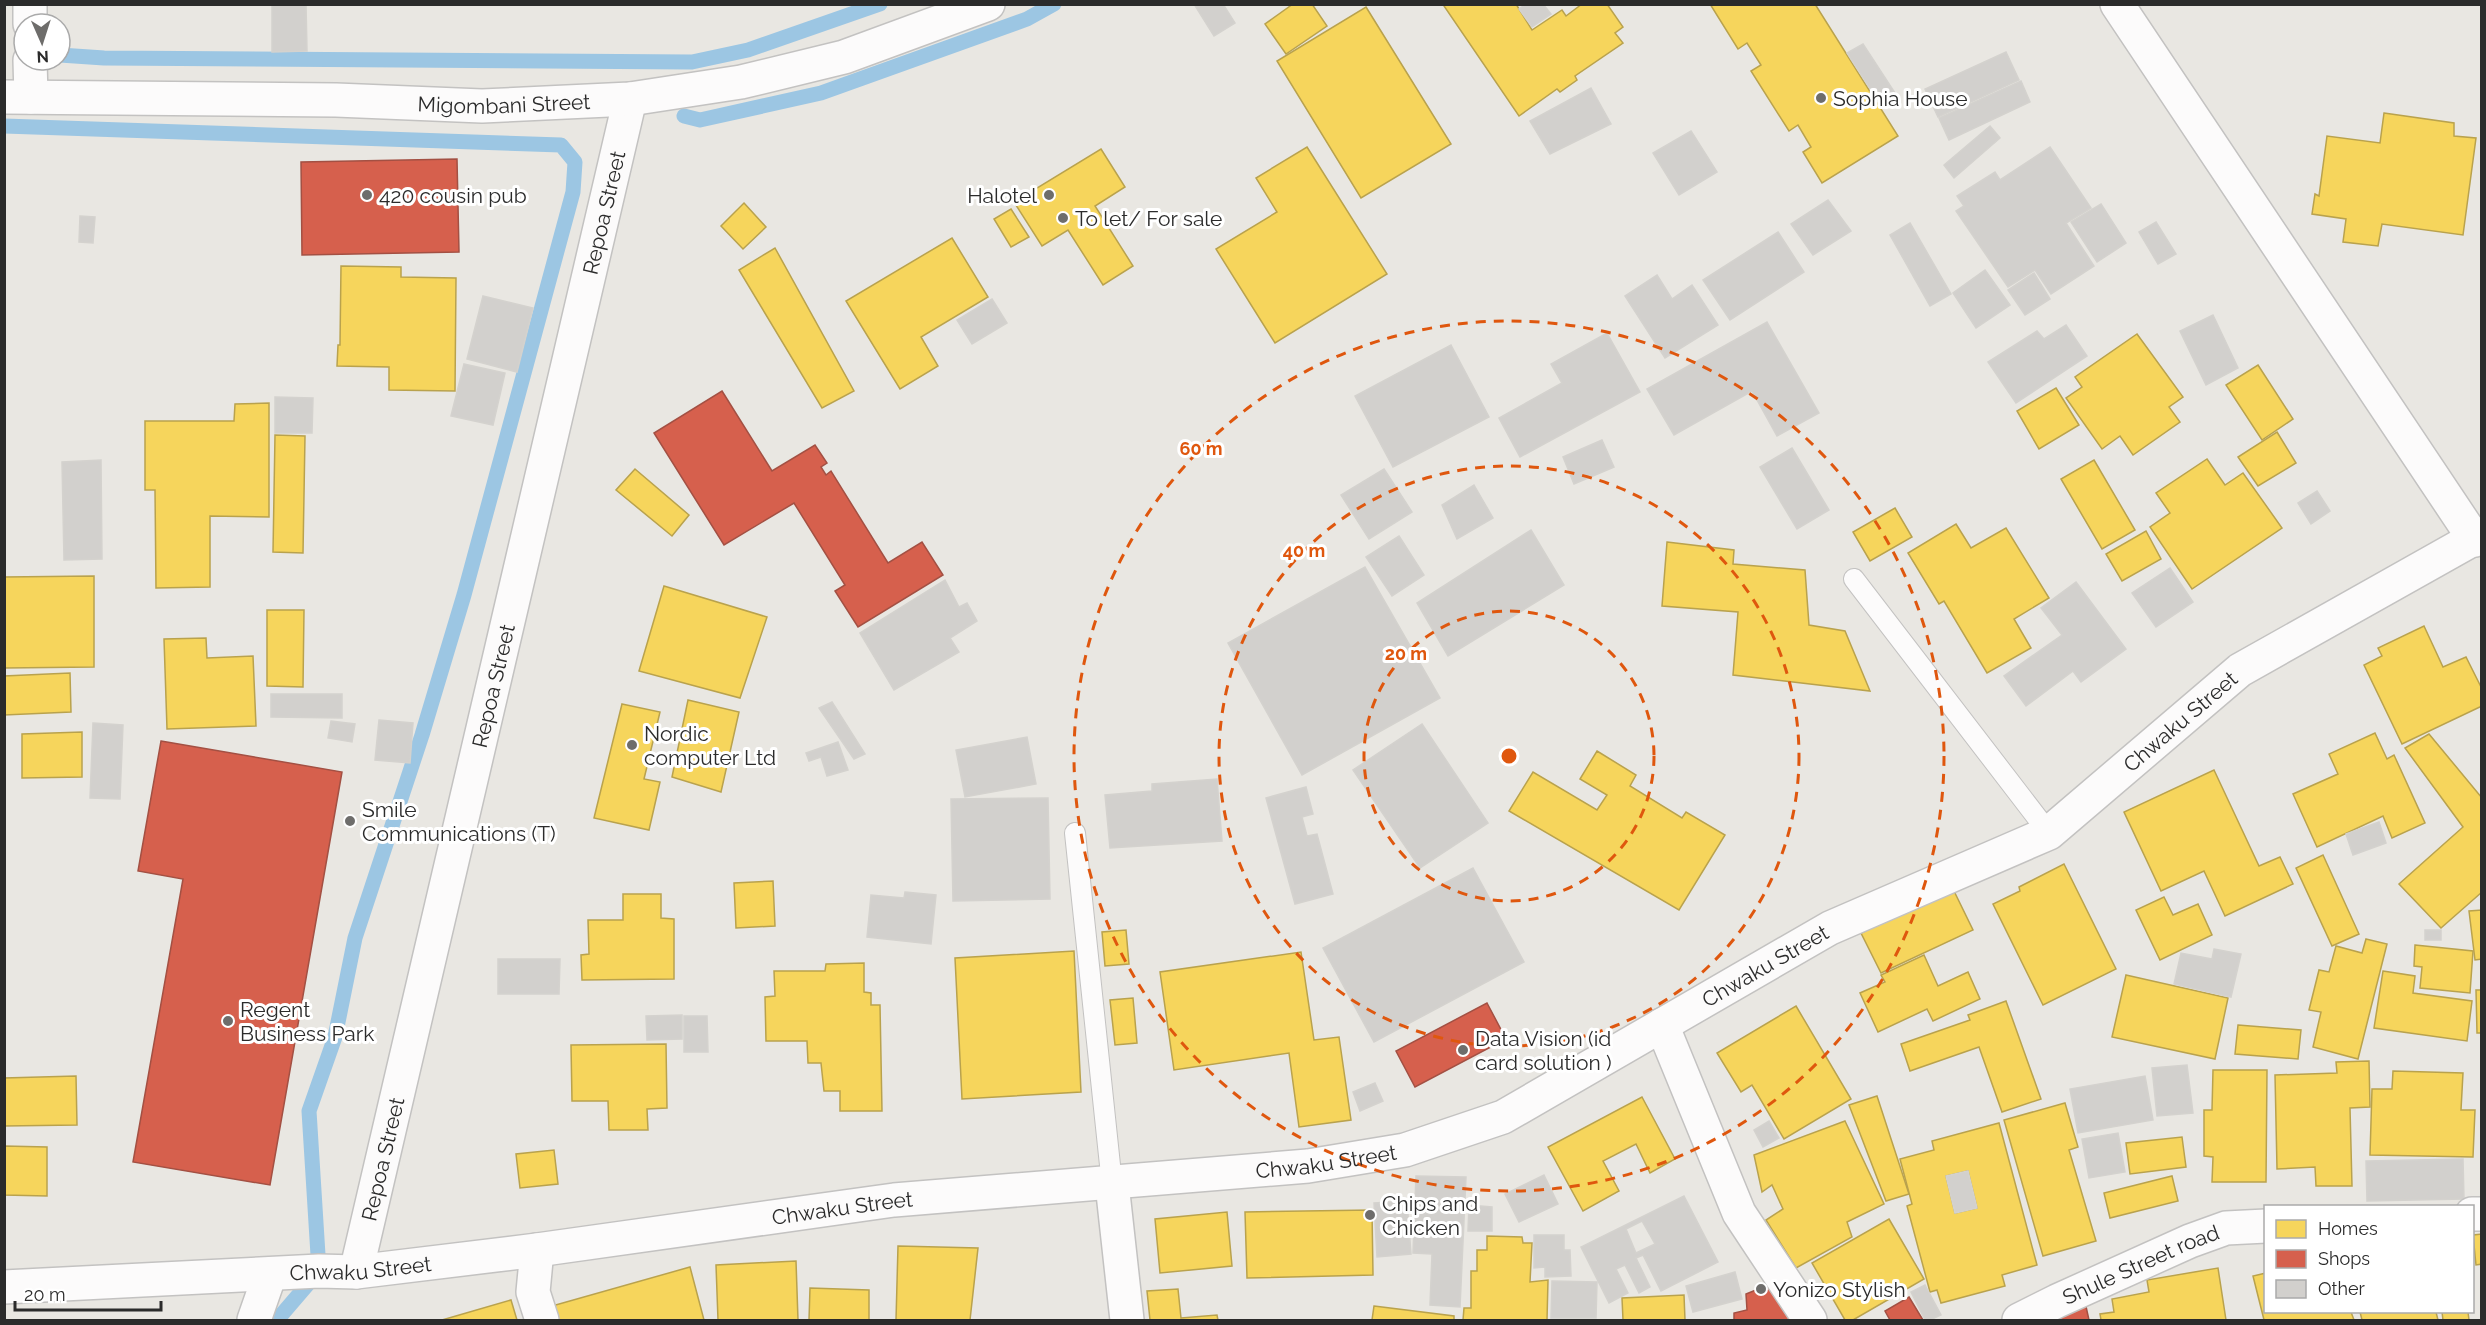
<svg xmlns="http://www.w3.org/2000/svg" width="2486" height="1325" font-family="Raleway,sans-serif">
	<rect width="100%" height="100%" fill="#e9e7e2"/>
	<!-- homes -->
	<g fill="#f6d55c" stroke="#b9a24d" stroke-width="1.5" fill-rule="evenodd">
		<polygon points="1293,4 1312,4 1327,26 1286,54 1265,24"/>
		<polygon points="1447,4 1516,4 1532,30 1562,10 1566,16 1582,4 1607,4 1623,27 1615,33 1623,43 1575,76 1577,80 1560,92 1557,89 1519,116 1444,6"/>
		<polygon points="1710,4 1815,4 1898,136 1822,183 1803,152 1811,147 1798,125 1789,131 1751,71 1761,65 1747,43 1738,49"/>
		<polygon points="1366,7 1451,144 1361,198 1277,61"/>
		<polygon points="2384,113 2454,123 2454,136 2476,138 2463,235 2382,224 2378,246 2343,242 2346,219 2312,214 2315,194 2319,196 2327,136 2380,143"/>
		<polygon points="1307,147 1387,274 1275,343 1216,249 1277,212 1256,178"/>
		<polygon points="1101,149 1125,187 1095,206 1133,266 1103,285 1068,230 1042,246 1014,202"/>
		<polygon points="744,203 766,227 743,249 721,226"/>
		<polygon points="1011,209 1029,237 1011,247 994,219"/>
		<polygon points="952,238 988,297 921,337 938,366 900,389 846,301"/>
		<polygon points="775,248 854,391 822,408 739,270"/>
		<polygon points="341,266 401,267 401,277 456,278 455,391 389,390 389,367 337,366 338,345 340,345"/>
		<polygon points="2137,334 2183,397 2169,407 2180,422 2133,455 2120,436 2102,449 2066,398 2082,387 2075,377"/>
		<polygon points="2258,365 2293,419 2262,440 2226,385"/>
		<polygon points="2056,388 2079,425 2039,449 2017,411"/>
		<polygon points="269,403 269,517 210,516 210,587 156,588 155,490 145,490 145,421 234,421 235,404"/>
		<polygon points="2277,432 2296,463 2258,486 2238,457"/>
		<polygon points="275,435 305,436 303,553 273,552"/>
		<polygon points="2207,459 2225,485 2243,473 2282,528 2192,589 2150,527 2170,513 2156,493"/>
		<polygon points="2094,460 2135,530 2102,549 2061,479"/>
		<polygon points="635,469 689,515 672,536 616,490"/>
		<polygon points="1895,508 1912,537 1870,561 1853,532"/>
		<polygon points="1956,524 1971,548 2006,528 2049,598 2014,619 2031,648 1987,673 1944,601 1939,604 1908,553"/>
		<polygon points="2146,531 2161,559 2122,581 2106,554"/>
		<polygon points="1667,542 1734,550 1733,564 1805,570 1809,625 1845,631 1870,691 1733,675 1738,612 1662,606"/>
		<polygon points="94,576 94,667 4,668 4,577"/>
		<polygon points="664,586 767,617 740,698 639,671"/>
		<polygon points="267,610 304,610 303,687 267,686"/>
		<polygon points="2424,626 2443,667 2466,657 2482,689 2482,706 2402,744 2364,665 2382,656 2378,648"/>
		<polygon points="206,638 207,658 253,656 256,726 167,729 164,639"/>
		<polygon points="70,673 71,712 4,715 4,676"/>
		<polygon points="688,700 739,712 721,792 672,777"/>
		<polygon points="622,704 660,712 644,779 660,782 649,830 594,818"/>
		<polygon points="82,732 82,777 22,778 22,734"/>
		<polygon points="2375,733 2387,759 2394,755 2425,823 2392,838 2383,816 2317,847 2293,794 2338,774 2329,754"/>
		<polygon points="2429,734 2482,798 2482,892 2441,928 2399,884 2463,827 2405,748"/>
		<polygon points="1597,751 1636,775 1630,786 1682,818 1686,812 1725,835 1679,910 1509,811 1533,772 1597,810 1607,795 1580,779"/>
		<polygon points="2214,770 2259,866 2280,857 2293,884 2225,916 2204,871 2161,891 2124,812"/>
		<polygon points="2323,855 2359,934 2332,946 2296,868"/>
		<polygon points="2064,864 2116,969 2043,1005 1993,904 2020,891 2019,887"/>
		<polygon points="773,881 775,926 736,928 734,883"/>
		<polygon points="1953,889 1973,930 1881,973 1861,933"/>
		<polygon points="623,894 661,894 661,918 674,919 674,979 582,980 581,955 589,954 588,920 623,920"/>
		<polygon points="2164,897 2173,915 2198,904 2212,935 2160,960 2136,910"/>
		<polygon points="2482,910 2482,959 2475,960 2469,911"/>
		<polygon points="1126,930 1129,964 1105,966 1102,932"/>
		<polygon points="2366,939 2387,944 2358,1059 2313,1047 2321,1012 2309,1010 2319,970 2329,972 2336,946 2362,953"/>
		<polygon points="2415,945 2473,951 2470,993 2420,988 2422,967 2414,966"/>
		<polygon points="1074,951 1081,1092 962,1099 955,958"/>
		<polygon points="1301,952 1314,1040 1339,1037 1351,1120 1299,1127 1289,1053 1174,1070 1160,972"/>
		<polygon points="1924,955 1938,986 1968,972 1980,999 1933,1021 1927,1009 1878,1032 1860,993 1885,982 1881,975"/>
		<polygon points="864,963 864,992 871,993 871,1005 880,1005 882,1111 840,1111 840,1091 824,1091 821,1063 808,1063 807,1041 766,1041 765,997 775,996 774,971 825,971 826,964"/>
		<polygon points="2383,971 2415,976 2413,993 2472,1001 2467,1041 2374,1028"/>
		<polygon points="2126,975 2228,998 2215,1059 2112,1037"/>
		<polygon points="2476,990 2482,990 2482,1033 2477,1033"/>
		<polygon points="1133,998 1137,1043 1115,1045 1110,1000"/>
		<polygon points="2006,1001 2041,1099 2002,1112 1979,1047 1910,1071 1901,1044 1970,1020 1968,1015"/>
		<polygon points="1796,1006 1851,1099 1784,1139 1752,1085 1741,1092 1717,1053"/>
		<polygon points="2238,1025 2301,1030 2298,1059 2235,1054"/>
		<polygon points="666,1044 667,1108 647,1109 648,1130 609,1130 608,1101 572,1101 571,1045"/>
		<polygon points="2369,1061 2370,1107 2350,1108 2352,1186 2316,1186 2315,1167 2277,1169 2275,1075 2337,1073 2336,1062"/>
		<polygon points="2213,1070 2267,1070 2266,1182 2212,1182 2213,1157 2204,1156 2204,1110 2212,1110"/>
		<polygon points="2393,1071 2463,1073 2461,1110 2475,1110 2473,1157 2370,1155 2372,1089 2392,1089"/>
		<polygon points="76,1076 77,1125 4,1126 4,1078"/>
		<polygon points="1877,1096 1909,1194 1886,1201 1849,1105"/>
		<polygon points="1642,1097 1675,1159 1650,1173 1636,1144 1603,1161 1619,1191 1583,1211 1548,1147"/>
		<polygon points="2065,1103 2078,1147 2069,1150 2096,1241 2043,1256 2004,1120"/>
		<polygon points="1845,1121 1884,1204 1847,1222 1852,1237 1796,1268 1766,1220 1783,1209 1772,1185 1762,1192 1754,1155"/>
		<path d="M1999,1123L2037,1265L2002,1275L2005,1286L1941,1303L1937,1290L1930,1292L1907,1206L1912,1204L1900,1159L1934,1150L1932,1141ZM1968,1171L1977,1208L1955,1213L1946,1176Z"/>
		<polygon points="2182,1137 2186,1167 2130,1174 2126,1143"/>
		<polygon points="4,1146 47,1147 47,1196 4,1195"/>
		<polygon points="554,1150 558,1184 520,1188 516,1154"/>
		<polygon points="2172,1176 2178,1201 2110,1218 2104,1193"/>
		<polygon points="1372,1210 1373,1275 1247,1278 1245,1212"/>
		<polygon points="1227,1212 1232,1266 1160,1273 1155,1219"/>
		<polygon points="1889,1219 1924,1279 1853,1320 1845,1320 1812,1263"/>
		<polygon points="2482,1234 2482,1264 2476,1265 2473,1235"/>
		<polygon points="1487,1236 1522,1237 1523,1243 1532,1243 1530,1282 1548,1280 1547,1320 1463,1320 1464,1308 1471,1308 1471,1271 1477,1271 1477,1250 1487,1250"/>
		<polygon points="898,1246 978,1248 970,1320 896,1320"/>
		<polygon points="796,1261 798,1320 718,1320 716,1265"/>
		<polygon points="690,1267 704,1320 557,1320 552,1306"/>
		<polygon points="2218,1268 2226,1320 2101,1320 2100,1314 2114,1312 2112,1299 2149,1292 2147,1280"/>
		<polygon points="2266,1273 2266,1312 2351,1312 2354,1320 2264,1320 2253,1276"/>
		<polygon points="810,1288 869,1290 869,1320 809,1320"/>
		<polygon points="1178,1289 1181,1318 1217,1315 1218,1320 1150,1320 1147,1291"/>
		<polygon points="1684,1295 1685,1320 1623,1320 1622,1298"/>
		<polygon points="511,1300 517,1320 442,1320"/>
		<polygon points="1374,1306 1454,1316 1454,1320 1372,1320"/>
		<polygon points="2360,1312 2436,1312 2438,1320 2362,1320"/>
		<polygon points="2442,1312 2468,1312 2469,1320 2443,1320"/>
	</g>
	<!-- shops -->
	<g fill="#d6604d" stroke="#a35043" stroke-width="1.5">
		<polygon points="457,159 459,252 302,255 301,162"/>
		<polygon points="722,391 772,471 815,445 827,463 821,467 826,475 831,471 888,563 922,542 943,575 858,627 835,591 845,585 794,503 724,545 654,433"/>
		<polygon points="161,741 342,772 270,1185 133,1162 183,879 138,871"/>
		<polygon points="1487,1003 1506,1039 1415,1087 1396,1051"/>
		<polygon points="1778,1281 1792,1320 1734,1320 1734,1313 1747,1310 1746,1294"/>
		<polygon points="1909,1297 1923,1320 1890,1320 1885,1311"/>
		<polygon points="2085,1302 2089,1320 2049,1320"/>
	</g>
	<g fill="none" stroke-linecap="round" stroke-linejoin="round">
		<!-- stream -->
		<g stroke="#9cc6e3" stroke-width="15">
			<polyline points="60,55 104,58 692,62 748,50 880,4"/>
			<polyline points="684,116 700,120 821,93 1027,19 1054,4"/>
			<polyline points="4,126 561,145 575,162 573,192 464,595 422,735 355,938 335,1037 309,1111 319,1271 277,1320"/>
		</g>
	</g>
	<!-- building -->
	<g fill="#d2d0cd" stroke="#d4d2ce" stroke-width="1.5" fill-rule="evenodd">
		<polygon points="272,4 306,4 307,51 272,52"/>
		<polygon points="1194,4 1223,4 1235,23 1214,36"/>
		<polygon points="1526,4 1543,4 1551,14 1532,27 1519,9"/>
		<polygon points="1863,44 1897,96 1881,106 1847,53"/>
		<polygon points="2006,52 2019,80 1938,117 1925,89"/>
		<polygon points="2021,81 2030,102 1949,140 1939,118"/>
		<polygon points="1591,88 1611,124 1550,154 1530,121"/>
		<polygon points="1990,126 2000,138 1954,178 1944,165"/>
		<polygon points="1691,131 1717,172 1679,195 1653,153"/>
		<polygon points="2050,147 2091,208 2066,223 2094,266 2051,294 2035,270 2008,287 1956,211 1964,206 1957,196 1995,172 2000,180"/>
		<polygon points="1828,200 1851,231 1813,255 1791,224"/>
		<polygon points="2101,204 2126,243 2097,262 2071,222"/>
		<polygon points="80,216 95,217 93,243 79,242"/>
		<polygon points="2156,222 2176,254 2158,264 2139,232"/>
		<polygon points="1910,223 1951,294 1930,306 1890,235"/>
		<polygon points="1778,232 1804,272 1730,320 1703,280"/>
		<polygon points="1985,270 2010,305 1976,328 1953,293"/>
		<polygon points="2034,273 2050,299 2025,315 2008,290"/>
		<polygon points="1657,275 1672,299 1692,285 1718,325 1665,358 1625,296"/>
		<polygon points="483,296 533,308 517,372 467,359"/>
		<polygon points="992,299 1007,323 972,344 957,320"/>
		<polygon points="2213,315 2238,368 2206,385 2180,331"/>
		<polygon points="1767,322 1819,413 1777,436 1752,391 1674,435 1647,389"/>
		<polygon points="2066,325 2087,356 2016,403 1988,362 2037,331 2044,339"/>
		<polygon points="1607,333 1640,392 1520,457 1499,418 1562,383 1551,364"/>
		<polygon points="1451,345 1489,417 1393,467 1355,396"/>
		<polygon points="464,364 505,373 493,425 451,416"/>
		<polygon points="275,397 313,398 312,433 275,433"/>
		<polygon points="1602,440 1614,467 1574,484 1563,457"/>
		<polygon points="1792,448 1829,510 1797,529 1760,467"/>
		<polygon points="101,460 102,559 64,560 62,462"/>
		<polygon points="1384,469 1412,512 1369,539 1341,495"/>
		<polygon points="1474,485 1493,518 1457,539 1442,505"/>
		<polygon points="2317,491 2330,511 2311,524 2298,503"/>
		<polygon points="1531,530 1564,585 1448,656 1417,603"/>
		<polygon points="1399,536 1424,575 1392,596 1366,557"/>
		<polygon points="1365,567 1440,698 1302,775 1228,643"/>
		<polygon points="2170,568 2193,602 2156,627 2132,593"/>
		<polygon points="945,580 959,607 967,603 977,621 950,638 959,652 894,690 860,633"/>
		<polygon points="2076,582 2126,649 2081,682 2073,671 2026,706 2004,676 2062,635 2041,608"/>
		<polygon points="271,694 342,694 342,718 271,717"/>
		<polygon points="832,702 865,754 854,759 819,708"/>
		<polygon points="379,720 413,723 410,763 375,760"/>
		<polygon points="331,721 355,724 352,742 328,738"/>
		<polygon points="93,723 123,725 120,799 90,798"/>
		<polygon points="1422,724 1488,823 1420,868 1353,770"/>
		<polygon points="1027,737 1036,784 965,797 956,750"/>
		<polygon points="838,742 848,770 827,776 821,757 809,761 806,753"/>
		<polygon points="1217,779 1222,841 1110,848 1105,795 1152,791 1152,784"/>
		<polygon points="1306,787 1313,814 1302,817 1307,836 1317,834 1333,894 1295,904 1266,798"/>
		<polygon points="1048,798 1050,899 953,901 951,799"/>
		<polygon points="2379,822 2386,843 2353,855 2346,834"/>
		<polygon points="1473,868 1524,962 1374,1042 1323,948"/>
		<polygon points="905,892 936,895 931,944 867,937 871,895 904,898"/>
		<rect x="2425" y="930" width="16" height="10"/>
		<polygon points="2214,949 2241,954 2231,997 2174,984 2181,953 2212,959"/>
		<polygon points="498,959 560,959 559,994 498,994"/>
		<polygon points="682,1015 682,1039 647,1040 646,1016"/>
		<polygon points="684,1016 707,1016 708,1052 684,1052"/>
		<polygon points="2187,1065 2193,1113 2157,1116 2152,1068"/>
		<polygon points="2145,1076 2153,1120 2078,1133 2070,1089"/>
		<polygon points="1375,1083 1383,1101 1360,1111 1353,1092"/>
		<polygon points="1769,1121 1779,1138 1763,1147 1754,1130"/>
		<polygon points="2118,1133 2125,1172 2089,1178 2082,1139"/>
		<polygon points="2463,1159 2464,1199 2367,1201 2366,1161"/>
		<polygon points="1968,1171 1977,1208 1955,1213 1946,1176"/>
		<polygon points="1544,1175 1558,1204 1519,1222 1505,1194"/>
		<polygon points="1416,1176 1466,1177 1460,1307 1430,1305 1432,1254 1413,1253"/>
		<path d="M1684,1196L1718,1262L1661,1291L1643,1255L1636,1258L1650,1287L1639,1293L1625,1265L1616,1269L1628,1293L1609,1303L1581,1247ZM1642,1221L1655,1244L1636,1253L1626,1229Z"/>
		<polygon points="1407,1201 1411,1254 1377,1257 1374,1203"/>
		<polygon points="1469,1205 1492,1207 1492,1231 1468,1231"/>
		<polygon points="1534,1235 1564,1235 1564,1250 1570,1250 1571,1276 1545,1277 1545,1267 1534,1268"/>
		<polygon points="1735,1272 1742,1299 1693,1312 1686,1286"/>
		<polygon points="1552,1281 1597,1282 1596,1318 1551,1318"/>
		<polygon points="1925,1285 1941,1315 1930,1320 1925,1320 1911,1292"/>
	</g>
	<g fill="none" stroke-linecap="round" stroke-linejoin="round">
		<defs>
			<g id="service">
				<polyline points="1854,579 2049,833"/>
				<polyline points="1075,833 1112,1184"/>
			</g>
			<g id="minor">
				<polyline points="30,4 30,24"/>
				<polyline points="2117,4 2475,540"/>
				<polyline points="30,60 31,97"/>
				<polyline points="1662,1025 1739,1213 1810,1320"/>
				<polyline points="1112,1184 1127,1320"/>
				<polyline points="2472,1214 2482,1214"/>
				<polyline points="537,1250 533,1292 542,1320"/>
				<polyline points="254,1320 270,1274"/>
				<path id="s1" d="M2019,1320L2057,1301L2190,1241L2226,1228L2266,1226"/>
			</g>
			<g id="tertiary">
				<path id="s2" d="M356,1272L630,99"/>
			</g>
			<g id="secondary">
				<path id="s3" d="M4,97L336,100L482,106L630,99L741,82L844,57L988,4"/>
				<path id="s4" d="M4,1287L319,1271L356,1272L537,1250L894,1200L1308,1166L1405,1150L1503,1117L1830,928L2049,833L2240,670L2482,534"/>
			</g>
		</defs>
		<!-- service casing -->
		<use href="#service" stroke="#c3c2c1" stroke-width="22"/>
		<!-- minor casing -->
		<use href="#minor" stroke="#c3c2c1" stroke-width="36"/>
		<!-- tertiary casing -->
		<use href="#tertiary" stroke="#c3c2c1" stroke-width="36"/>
		<!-- secondary casing -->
		<use href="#secondary" stroke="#c3c2c1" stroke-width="36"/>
		<!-- service -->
		<use href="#service" stroke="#fcfbfb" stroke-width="20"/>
		<!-- minor -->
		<use href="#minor" stroke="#fcfbfb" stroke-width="33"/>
		<!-- tertiary -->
		<use href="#tertiary" stroke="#fcfbfb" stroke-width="33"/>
		<!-- secondary -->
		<use href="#secondary" stroke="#fcfbfb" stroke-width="33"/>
	</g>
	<!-- distance rings -->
	<g fill="none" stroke="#df570e" stroke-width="3" stroke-dasharray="10 8">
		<circle cx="1509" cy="756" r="145"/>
		<circle cx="1509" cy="756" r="290"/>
		<circle cx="1509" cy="756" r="435"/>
	</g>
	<!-- markers -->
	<g fill="#6e6d6b" stroke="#fff" stroke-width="2">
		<circle cx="1821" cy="98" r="6"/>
		<circle cx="367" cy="195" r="6"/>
		<circle cx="1049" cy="195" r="6"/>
		<circle cx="1063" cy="218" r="6"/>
		<circle cx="632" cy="745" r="6"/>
		<circle cx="350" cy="821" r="6"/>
		<circle cx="228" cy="1021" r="6"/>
		<circle cx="1463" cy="1050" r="6"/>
		<circle cx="1370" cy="1215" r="6"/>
		<circle cx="1761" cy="1289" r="6"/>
	</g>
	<g text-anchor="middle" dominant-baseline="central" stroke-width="6" stroke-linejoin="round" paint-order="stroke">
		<!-- poi labels -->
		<g font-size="21" fill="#2b2b2b" stroke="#fff" text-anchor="start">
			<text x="1833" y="98">Sophia House</text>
			<text x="379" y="195">420 cousin pub</text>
			<text x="1037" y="195" text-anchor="end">Halotel</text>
			<text x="1075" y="218">To let/ For sale</text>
			<text x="644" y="733">Nordic<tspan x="644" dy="24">computer Ltd</tspan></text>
			<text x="362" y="809">Smile<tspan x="362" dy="24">Communications (T)</tspan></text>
			<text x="240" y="1009">Regent<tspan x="240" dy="24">Business Park</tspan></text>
			<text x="1475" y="1038">Data Vision (id<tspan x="1475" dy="24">card solution )</tspan></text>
			<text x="1382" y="1203">Chips and<tspan x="1382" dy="24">Chicken</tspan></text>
			<text x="1773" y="1289">Yonizo Stylish</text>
		</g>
		<!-- street labels -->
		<g font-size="21" fill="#2b2b2b" stroke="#fff">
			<text stroke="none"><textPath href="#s3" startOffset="500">Migombani Street</textPath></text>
			<text stroke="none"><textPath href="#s2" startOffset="1088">Repoa Street</textPath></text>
			<text stroke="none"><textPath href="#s2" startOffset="602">Repoa Street</textPath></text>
			<text stroke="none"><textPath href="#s4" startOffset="2301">Chwaku Street</textPath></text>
			<text stroke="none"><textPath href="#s4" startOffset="1815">Chwaku Street</textPath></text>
			<text stroke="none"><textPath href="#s2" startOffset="116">Repoa Street</textPath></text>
			<text stroke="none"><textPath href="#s4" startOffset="1329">Chwaku Street</textPath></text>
			<text stroke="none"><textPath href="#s4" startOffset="843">Chwaku Street</textPath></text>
			<text stroke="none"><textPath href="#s1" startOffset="134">Shule Street road</textPath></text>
			<text stroke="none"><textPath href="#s4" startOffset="357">Chwaku Street</textPath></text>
		</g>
	</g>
	<circle cx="1509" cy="756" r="9" fill="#df570e" stroke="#fff" stroke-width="3"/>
	<g font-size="18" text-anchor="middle" font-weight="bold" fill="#df570e" stroke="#fff" stroke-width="6" stroke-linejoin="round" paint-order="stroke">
		<text x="1201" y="455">60 m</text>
		<text x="1304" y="557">40 m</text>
		<text x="1406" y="660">20 m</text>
	</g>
	<!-- border -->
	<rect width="2486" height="1325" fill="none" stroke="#2b2b2b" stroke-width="12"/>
	<!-- legend -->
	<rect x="2264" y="1205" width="210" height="108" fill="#ffffff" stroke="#aaaaaa" stroke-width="1.5"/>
	<rect x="2276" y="1220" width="30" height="18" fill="#f6d55c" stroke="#aaaaaa" stroke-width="1.5"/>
	<text x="2318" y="1235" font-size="18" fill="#2b2b2b">Homes</text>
	<rect x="2276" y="1250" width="30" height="18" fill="#d6604d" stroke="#aaaaaa" stroke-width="1.5"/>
	<text x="2318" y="1265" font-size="18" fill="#2b2b2b">Shops</text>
	<rect x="2276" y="1280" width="30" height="18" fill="#d2d0cd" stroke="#aaaaaa" stroke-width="1.5"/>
	<text x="2318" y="1295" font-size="18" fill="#2b2b2b">Other</text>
	<!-- north arrow -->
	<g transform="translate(42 42) rotate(177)"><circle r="28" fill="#ffffff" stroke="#aaaaaa" stroke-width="1.5"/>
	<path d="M0-4.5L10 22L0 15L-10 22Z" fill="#6e6d6b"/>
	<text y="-9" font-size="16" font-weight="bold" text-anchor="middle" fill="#2b2b2b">N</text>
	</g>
	<!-- scale -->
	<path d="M15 1301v9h146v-9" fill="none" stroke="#2b2b2b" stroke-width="3"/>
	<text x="24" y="1301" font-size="18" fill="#2b2b2b" stroke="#ffffff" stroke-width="4.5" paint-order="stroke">20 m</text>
</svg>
